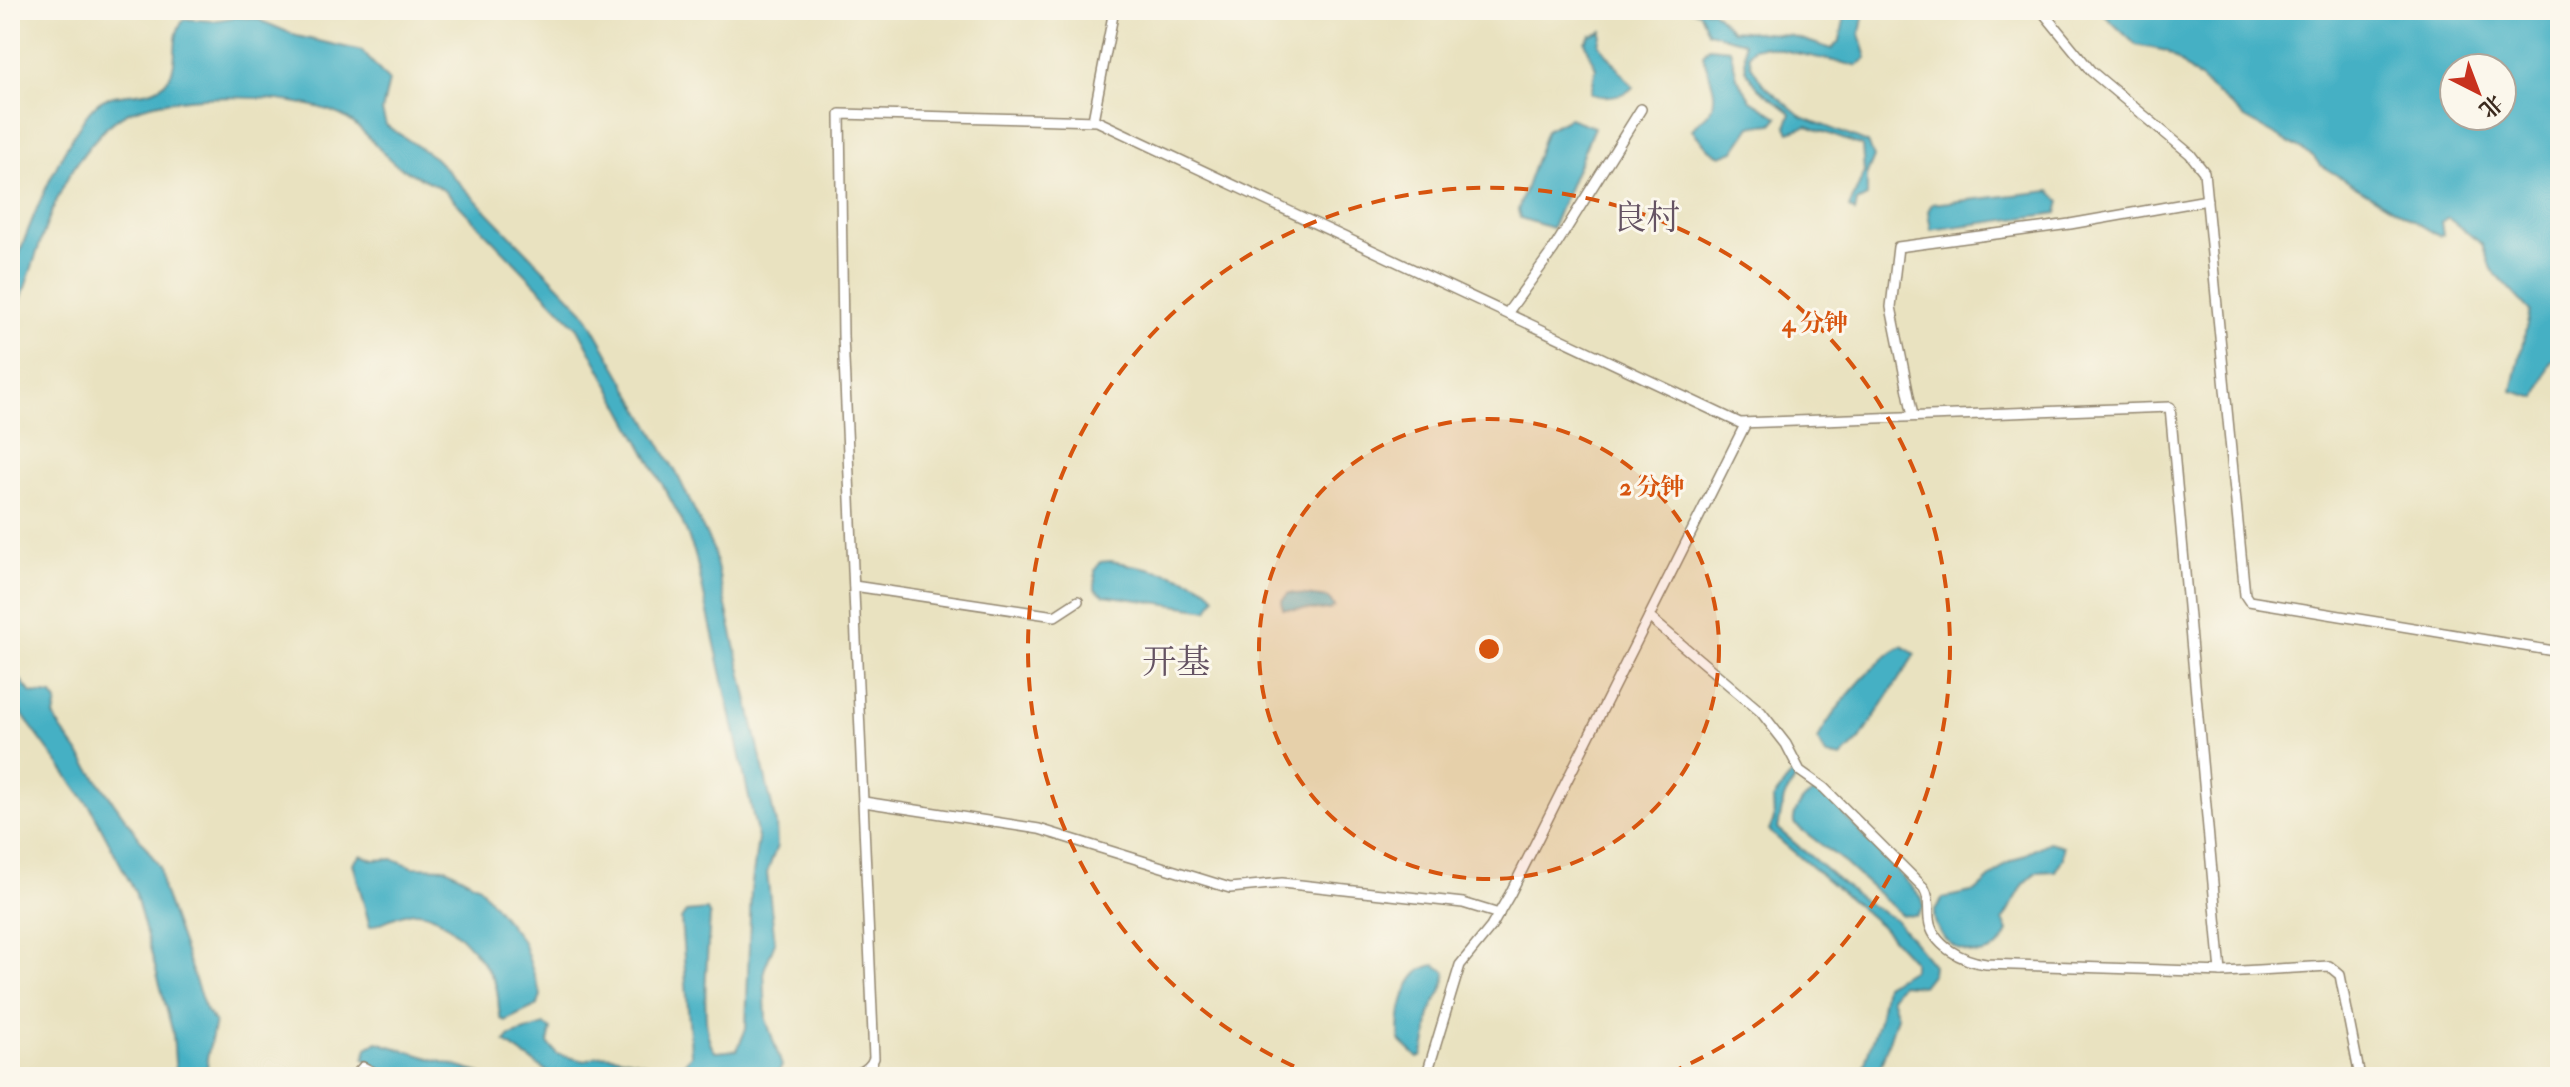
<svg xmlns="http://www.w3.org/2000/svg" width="2570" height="1087" viewBox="0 0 2570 1087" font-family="'IM FELL Double Pica','Noto Serif SC',serif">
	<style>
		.water { fill: #45b0c4; stroke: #406d71; stroke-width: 2; fill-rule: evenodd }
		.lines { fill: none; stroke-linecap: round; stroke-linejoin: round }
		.street-casing { stroke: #92866f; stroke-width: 12 }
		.street { stroke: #fff; stroke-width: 9 }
		.ring { fill: none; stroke: #d7540e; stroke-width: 4; stroke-dasharray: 14 10 }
		.labels { text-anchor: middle; stroke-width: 6; stroke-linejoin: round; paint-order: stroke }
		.quarter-label { font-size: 34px; fill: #655363; stroke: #fbf7ec }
		.centre { fill: #d7540e; stroke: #fbf7ec; stroke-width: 4 }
		.ring-label { font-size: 24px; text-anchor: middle; font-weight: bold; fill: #d7540e; stroke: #fbf7ec; stroke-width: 6; stroke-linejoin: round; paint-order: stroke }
	</style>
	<rect width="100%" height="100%" fill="#fbf7ec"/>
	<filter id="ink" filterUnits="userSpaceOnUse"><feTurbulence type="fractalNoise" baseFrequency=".0125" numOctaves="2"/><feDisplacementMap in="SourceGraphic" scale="16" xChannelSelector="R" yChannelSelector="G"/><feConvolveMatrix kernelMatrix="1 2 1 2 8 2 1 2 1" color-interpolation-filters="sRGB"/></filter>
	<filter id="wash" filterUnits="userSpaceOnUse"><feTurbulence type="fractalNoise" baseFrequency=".006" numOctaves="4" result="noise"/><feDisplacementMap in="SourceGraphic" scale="32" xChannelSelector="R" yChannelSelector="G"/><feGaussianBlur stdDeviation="1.8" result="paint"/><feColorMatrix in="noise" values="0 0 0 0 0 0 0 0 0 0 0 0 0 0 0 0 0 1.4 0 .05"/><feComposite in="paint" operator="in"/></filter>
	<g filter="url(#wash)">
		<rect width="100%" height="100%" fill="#e9e2c0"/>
		<g class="water">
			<path d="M1691,10h21l20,20 57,5 43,14 8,-9 6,-30h18l-4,24 7,24 -10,8 -94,-20 -9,2 -5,6 2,11 12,19 39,33 66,26 6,14 -7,17v23l-10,5 -2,10 -6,-4 15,-35 -2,-27 -55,-20 -18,6 -3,-5 5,-14 -33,-25 -12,-17 -2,-29 -36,-10 -8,-19z"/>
			<path d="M2099,10h461v345l-10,8 -13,35 -25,-7 18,-80 -39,-42 -9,-25 -34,-26 -7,5 2,12 -4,1 -119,-71 -7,-9 -68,-38 -78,-67 -31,-6zM2454,68h48v48h-48z"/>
			<path d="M235,17l22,2 40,17 65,15 27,30 -7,30 4,14 49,33 149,153 93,163 36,75 63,275 1,22 -10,27 8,69 -11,28 2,49 16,47 -4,6 -20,5h-203l-50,-35 5,-6 34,-11 7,4 -3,14 9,11 28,7c29,-18 67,15 99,3l7,-9 -1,-19 -9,-117 5,-7 21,-2 3,6c-1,25 -13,121 6,136l21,-2 9,-21 5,-139 7,-52 -63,-284 -14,-35 -103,-191 -131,-135c-16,-14 -37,-17 -53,-30 -18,-15 -32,-38 -54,-48 -47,-22 -163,-24 -211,-3 -17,8 -30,22 -41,36 -42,51 -52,120 -78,179 0,-12 -1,-25 0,-37 4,-37 59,-164 88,-187 19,-15 52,-3 68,-22 16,-17 2,-46 19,-62l28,2z"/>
			<path d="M1602,31l-3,13 34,43c-7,9 -32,12 -42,6l5,-25 -11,-26 5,-7z"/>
			<path d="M1709,47l21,2 7,28 14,23 27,17 -6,7 -21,2 -17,25 -13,5 -11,-6 -18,-20c5,-9 12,-11 17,-18 13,-17 -2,-39 -6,-57z"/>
			<path d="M1569,118l25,9 -42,101 -32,-10 -2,-8 28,-80z"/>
			<path d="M2050,191l10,10 -3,12 -126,17 -3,-19 4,-7z"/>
			<path d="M1111,561c24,5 93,15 104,36l-7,13 -104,-15 -9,-6v-19l5,-8z"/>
			<path d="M1289,593l40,5 5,8 -4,4 -47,-1 -1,-9z"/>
			<path d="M1902,646l13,8 -55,85 -19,19 -15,-3 -8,-14c7,-23 61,-86 84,-95z"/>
			<path d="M10,667l21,26 21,2 5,7 -3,14 3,7 103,144 3,23 43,121 9,11 -8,36 1,19h-32l-3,-44 -38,-141 -44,-84 -81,-110z"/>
			<path d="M1792,774l5,2 -13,22 -6,31 84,71 34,20 37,45 -1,8 -10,13 -21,-2 -10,13 6,19 -20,61h-17l19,-57 6,-35 28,-16v-8l-33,-36 -111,-94 5,-12 -1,-20z"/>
			<path d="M1821,791l101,107 2,8 -8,10 -14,-1 -63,-57 -45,-34c-2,-14 13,-32 27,-33z"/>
			<path d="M2049,842l14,4v12l-8,13 -18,1 -13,12 -21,36 5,11c-14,43 -75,18 -74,-19l9,-14 33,-7 30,-27z"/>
			<path d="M361,855l12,5 21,-1 19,8 33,1 33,18 44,56 18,53 -3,10 -33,16 -4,-2c-4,-11 -1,-24 -6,-36 -10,-24 -52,-72 -79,-71 -14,0 -33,11 -46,15l-17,-64z"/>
			<path d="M1435,965l10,6c3,19 -14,30 -16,48 -1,13 -2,23 -7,37l-4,2 -18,-17c-3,-26 5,-73 35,-76z"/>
			<path d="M377,1042l102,31 5,4h-91l-29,-18 3,-11z"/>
		</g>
	</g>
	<g filter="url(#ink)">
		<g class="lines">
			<defs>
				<g id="street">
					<path d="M2041,10l50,61 99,83 14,18 41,423 4,6 311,51"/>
					<path d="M1093,120l21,-110"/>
					<path d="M1508,312l45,-62 88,-141"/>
					<path d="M1913,416l-22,-109 7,-60 172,-23 137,-24"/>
					<path d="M854,586l201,30 23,-15"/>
					<path d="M1649,617l112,95 25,32 14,27 24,17 100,100c6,11 4,19 5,31 3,27 34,42 57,45l238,8 105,-6 11,9 20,102"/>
					<path d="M864,802l175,27 191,59 52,-5 181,20 36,11"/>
					<path d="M354,1077l9,-10 20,10"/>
					<path d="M821,1077c19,-2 46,2 53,-19l-31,-722 -3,-222 257,7 643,302 430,-16 51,565"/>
					<path d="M1426,1077l34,-112 31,-38 19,-33 236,-471"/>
				</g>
			</defs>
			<use href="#street" class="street-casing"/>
			<use href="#street" class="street"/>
		</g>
	</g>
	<circle cx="1489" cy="649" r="230" fill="#d7540e" fill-opacity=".12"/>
	<g class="ring">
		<circle cx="1489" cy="649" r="230"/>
		<path d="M1316 1076A461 461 0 1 1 1662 1076"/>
	</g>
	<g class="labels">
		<g class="quarter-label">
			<text x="1646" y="229">良村</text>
			<text x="1176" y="673">开基</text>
		</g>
	</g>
	<circle cx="1489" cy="649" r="12" class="centre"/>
	<g class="ring-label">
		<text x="1815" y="331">4 分钟</text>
		<text x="1652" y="495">2 分钟</text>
	</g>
	<rect width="2570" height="1087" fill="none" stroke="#fbf7ec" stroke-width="40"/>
	<g transform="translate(2478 92) rotate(138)"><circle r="38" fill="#fbf7ec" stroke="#aea59a" stroke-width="2"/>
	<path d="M0-6L14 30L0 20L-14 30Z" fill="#c8321e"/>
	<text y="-12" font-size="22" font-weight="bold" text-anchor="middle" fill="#3b2a1e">北</text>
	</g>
</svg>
